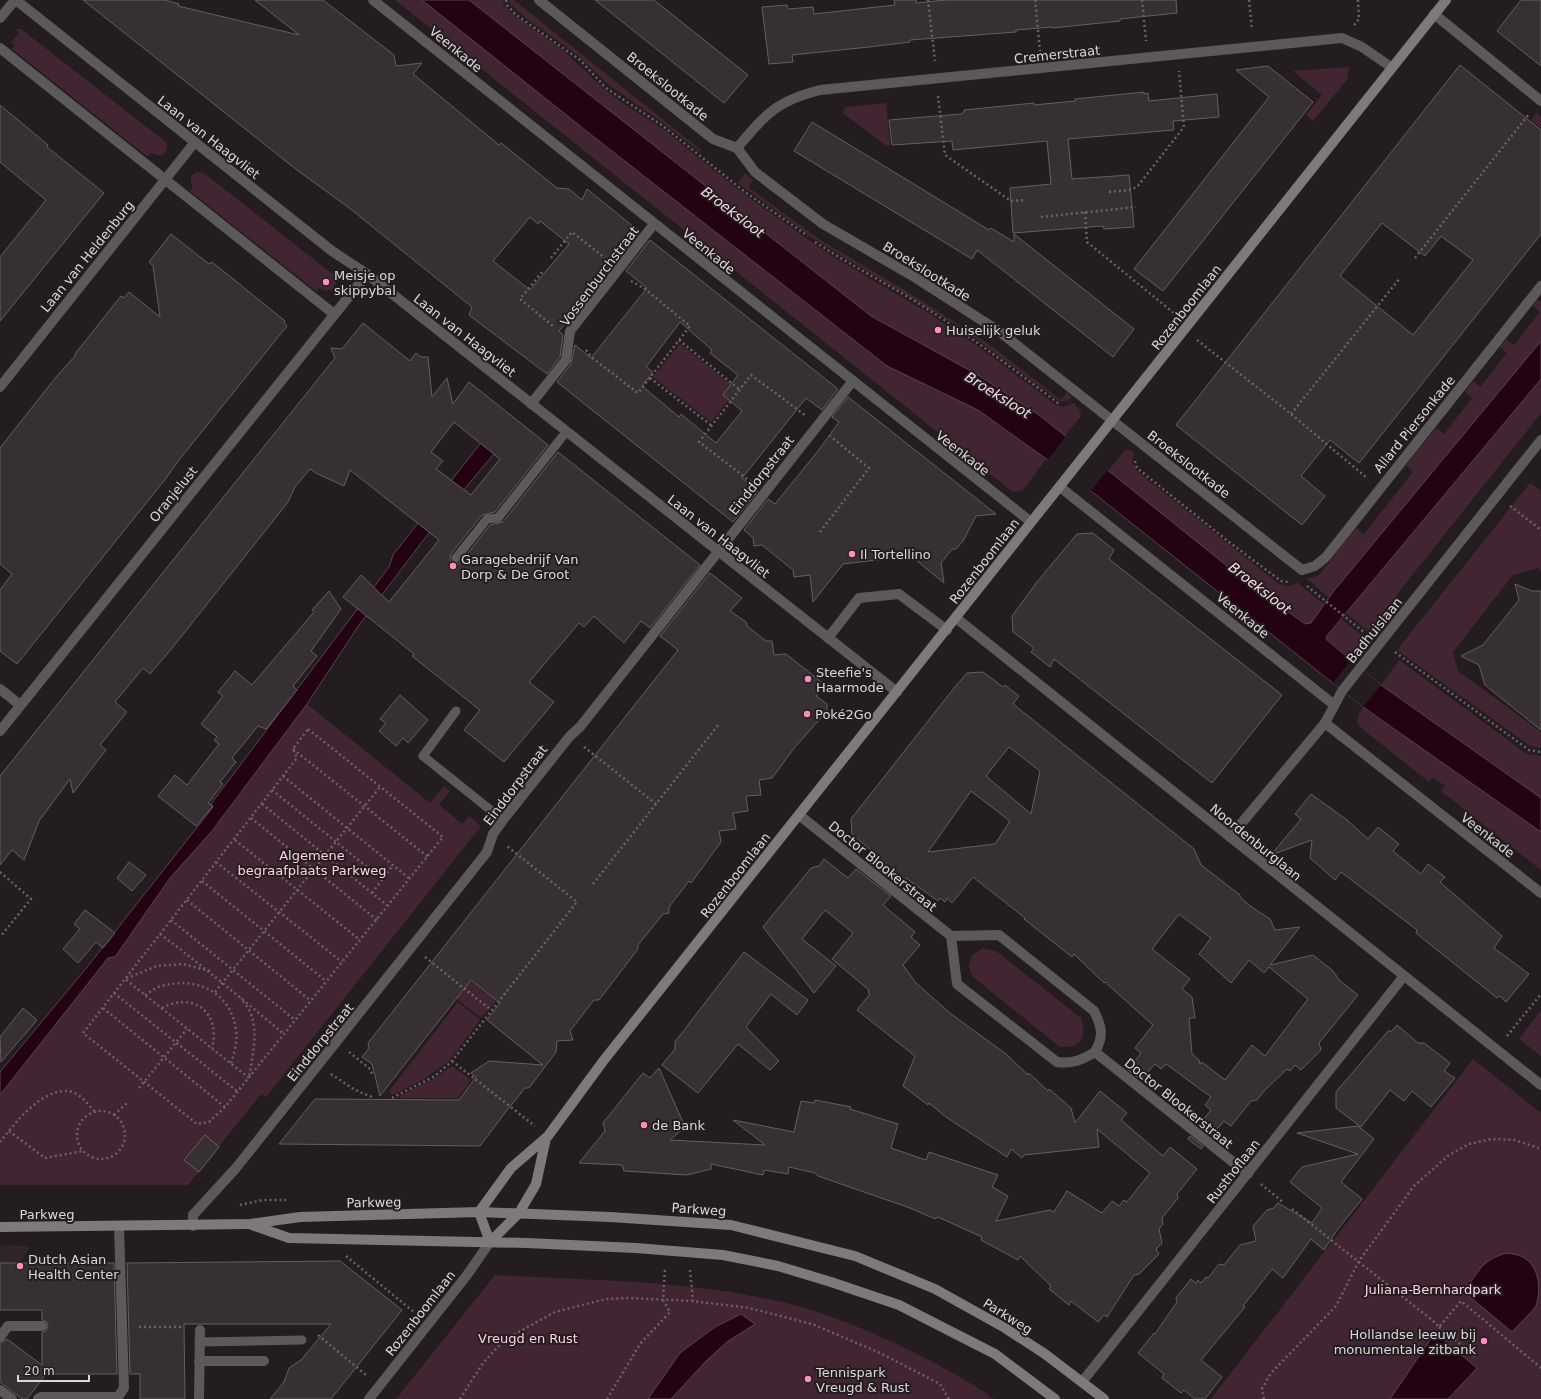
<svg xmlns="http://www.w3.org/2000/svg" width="1541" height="1399" viewBox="0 0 1541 1399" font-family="'DejaVu Sans',sans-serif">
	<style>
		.built { fill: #30252a }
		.green { fill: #422532 }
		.water { fill: #230214; stroke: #5a424f }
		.pier { fill: #231d20 }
		.building { fill: #373033; stroke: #655e61; fill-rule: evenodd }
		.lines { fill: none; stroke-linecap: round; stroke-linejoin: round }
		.path { stroke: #686366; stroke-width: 2.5; stroke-dasharray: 2 3; stroke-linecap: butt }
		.lane { stroke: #5c595a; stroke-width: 9 }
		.street { stroke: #5c595a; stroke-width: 10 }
		.secondary { stroke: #7f797b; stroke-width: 10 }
		.poi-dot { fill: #fc8fc2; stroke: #231d20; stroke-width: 1.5 }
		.labels { text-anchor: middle; stroke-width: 4; stroke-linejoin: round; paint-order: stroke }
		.street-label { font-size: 13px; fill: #dcd8da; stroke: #231d20 }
		.poi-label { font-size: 13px; fill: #dcd8da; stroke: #231d20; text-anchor: start }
		.park-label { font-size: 13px; fill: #fdd0e3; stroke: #231d20 }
		.water-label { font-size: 14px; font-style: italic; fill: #f9dbe7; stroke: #231d20 }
	</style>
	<rect width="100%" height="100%" fill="#231d20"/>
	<path class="built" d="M0,1245l30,1 -30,53z"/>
	<g class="green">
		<path d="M395,0h27l172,137 293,229 91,44 69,48 -25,33 -9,1z"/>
		<path d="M469,0h34l1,6 9,8 50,36 41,39 20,15 39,25 76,61 88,63 103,61 49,33 77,58 7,2 11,-4 7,9 -1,5 -15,19 -26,-21 -61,-40 -107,-59z"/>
		<path d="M509,0h5l187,150 -1,2 -44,-34 -46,-32 -34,-32 -49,-35 -17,-15z"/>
		<path d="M15,29h6l146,114c1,7 -1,9 -6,13l-10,-3 -3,4 -136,-108 3,-4 -4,-3 8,-9z"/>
		<path d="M1349,67l-2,13 -34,41 -7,-6 16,-20 -29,-24z"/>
		<path d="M886,103l4,42 -3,1 -44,-33 2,-6z"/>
		<path d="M1536,113l5,4v11l-10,-8z"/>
		<path d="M197,172l7,1 131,103 1,7 -4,6 -7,2 -6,-3 -3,3 -126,-100 3,-4 -2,-4v-7z"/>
		<path d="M745,173l8,7 -5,7 71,52 92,55 50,32 33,22 67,52 6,-8 5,5 -6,4h-7l-98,-73 -144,-87 -79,-58z"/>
		<path d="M1537,299l4,3v39l-212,257 -23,-20 9,-1 5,-3 36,-46 8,6 49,-62 -7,-7 30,-37 8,6 28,-36 -7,-6 8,-11 7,6 27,-34 -7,-6 6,-8 8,6 26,-33 -7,-6z"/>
		<path d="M680,344l57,45 -26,33 -58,-45z"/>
		<path d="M1541,379v34l-173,218 -22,-18z"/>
		<path d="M1125,450h5l4,3 -2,9 6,10 141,112 11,2 7,-4 27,23 -13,18 -6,1 -73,-54 -110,-87 -13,-13z"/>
		<path d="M1530,483l11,8v80l-3,-3 -25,7 -60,77 5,19 83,61v16l-11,-2 -133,-96z"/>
		<path d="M1341,619l27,21 -17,20 -24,-20 -1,-3z"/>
		<path d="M1399,660l128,94 14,2v42l-160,-113z"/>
		<path d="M307,704l123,99 14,-17 6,5 -11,14 23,19 7,-8 12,10 -215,271 -5,-3 -73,91h-188v-99z"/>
		<path d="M1363,707l178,125v38l-100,-79 4,-5 -12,-9 -4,5 -69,-55c-6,-7 -1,-13 3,-20z"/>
		<path d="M983,948l13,3 85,67c6,19 1,30 -21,29l-87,-70 -4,-10 3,-12z"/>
		<path d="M438,955l58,46 -15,17 -57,-45z"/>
		<path d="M458,1002l22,18 -31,41 -28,20 -29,14 -3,-4z"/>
		<path d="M1541,1010v46l-22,-17z"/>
		<path d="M1473,1059l68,54v286h-330z"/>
		<path d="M452,1066l19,14 -13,18h-58l1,-3 36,-18z"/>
		<path d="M495,1275c89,5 180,5 268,23 54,10 106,32 156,57 25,13 52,27 75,44h-598z"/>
	</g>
	<g class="water">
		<path d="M422,0h47l402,316 107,59 61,40 193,155 73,54 6,-1 22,-31 208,-251v38l-215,258 1,3 54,45 160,113v34l-178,-125 -272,-216 -113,-81 -91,-44 -293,-229z"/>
		<path d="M494,426l14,11 -67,80 -82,108 -52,79 -95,127 -42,47 -55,79 -7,1 -108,137v-23l88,-106 125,-159 -2,-3 178,-237 4,-12z"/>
		<path d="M1508,1253c5,1 11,2 15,4 17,10 18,33 13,49 -7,9 -16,17 -24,26l-48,-40c14,-20 19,-34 44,-39z"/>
		<path d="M741,1314l14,10 -28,18 -21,19 -35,38h-23l32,-46 35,-26z"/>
		<path d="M1435,1333l42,35 -29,31h-58z"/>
	</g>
	<g class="pier">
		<path d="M1067,435l42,33 -19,24 -43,-31z"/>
		<path d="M1351,660l30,25 -18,22 -30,-24z"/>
	</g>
	<g class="building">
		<path d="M83,0h82l14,4 -1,2 121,29 -44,-35h68l71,55 2,11 26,-3 -9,11 86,71 2,-2 56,45 12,1 13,11 5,-11 53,43 -81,99 4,4 -3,22 -13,17 -78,-59 3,-8 -124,-100 -51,-37zM530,217l8,7 2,-3 29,23 -39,46 -37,-29z"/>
		<path d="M595,0h59l94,75 -24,28z"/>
		<path d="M894,0h22v3l30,-3h230l1,13 -57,6v2l-68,7v-1l-36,3v2l-106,8v2l-41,5 -77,8 1,7 -24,2 -7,-57 25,-2 1,4 25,-2 1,7 81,-9z"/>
		<path d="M1521,0h20v66l-44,-35z"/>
		<path d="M1460,65l81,65v104l-182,229 -29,-23 -29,36 24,20 -23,29 -126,-100zM1382,223l43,33 16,-20 32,24 -60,75 -73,-59z"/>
		<path d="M1268,66l45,36 -150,189 -29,-22 135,-172 -33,-27z"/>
		<path d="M1144,92v2l4,-1 1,8 68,-7 2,23 -46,4 1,9 -106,9 4,40 57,-4 5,52 -30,2 -1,-3 -90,7 -3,-45 41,-4 -4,-43 -94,9 -1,-9 -60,4 -3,-25 72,-6 3,-2v-2l70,-7v2l41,-4v-2z"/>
		<path d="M0,105l48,40 -1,2 57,46 -104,128v-64l46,-57 -46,-38z"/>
		<path d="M812,122l177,108 2,-2 23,14v-8l120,95 -21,28 -136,-107 -5,9 -178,-108z"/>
		<path d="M171,234l38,30 3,-2 73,59 -1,2 3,3 -108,134 -12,17 -150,187 -17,-13v-61l12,-16 -12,-10v-116l56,-71 19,-21v-2l46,-58 3,2 5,-6 31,25 -7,-51 -4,-4z"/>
		<path d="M650,240l188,149 -16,21 -16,-12 -51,64 -13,16 16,13 -25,31 -176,-140 14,-18 4,-19 16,13 56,-70 -21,-17zM680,322l32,28 -2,3 28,22 -15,20 19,16 -26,32 -35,-29 -2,3 -37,-31 11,-14 -7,-5z"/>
		<path d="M363,323l47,38 6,-8 5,4h7l4,40 15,-19 6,26 16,-22 79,63 -53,67 -13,3 -31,39 -1,6 3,3 5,1 3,-2 29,-37 13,-3 55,-70 142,113 -50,63 -9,-7 -17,22 -30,-27 -10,11 -5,-4 -50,59 25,20 -50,60 -40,-32 16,-20 -68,-54 2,-2 -71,-57 18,-22 28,27 50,-62 -89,-70 -6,16 -28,-13 -6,-4 -15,18 -7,15 -115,145 -23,27 -7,-6 -28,34 12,10 -27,33 6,5 -33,43 -3,-14 -31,42 -15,39 -12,-10 -12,15v-89l335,-418 -4,-10 11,1zM454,422l46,37 -29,36 -35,-26 7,-8 -12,-9z"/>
		<path d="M848,397l148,117 -20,2 -13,25 -7,8h-4l-11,14 3,20 -33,-27 -68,8 -30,38 -3,-27 -16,2 -1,-7 -31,-25 -8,1 -1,-8 -9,-8 24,-31 7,5 43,-53 21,-29 -7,-5z"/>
		<path d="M1093,533l21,17 -5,9 173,136 -70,88 -158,-124 -4,8 -19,-15 3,-4 -21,-16 -1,-16 25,-34 40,-48z"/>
		<path d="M710,573l32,25 -12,13 16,11 1,4 19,15h6l2,14 12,-1 38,30 -8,12 11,8v7l-32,36 -23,31 -13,2 2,15 -15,1 2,15 -15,2 3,16 -17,2 2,11 -30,41 -2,-2 -20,26v6l-6,1 -25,31v4l-39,51h-5l-24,31 3,9 -16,1 -1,11 -27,36h-4l-21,26 -24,32 -201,-2 36,-45 144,1 17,-23 -5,-4 18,-12 54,4 -56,-45 13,-17 -29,-23 -91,116 -8,-32 -10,-7 7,-9 -1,-5 310,-393 -18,-14z"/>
		<path d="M1515,584l17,7h9v139l-56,-45 -6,-20 -18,-9 22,-11 36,-45z"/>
		<path d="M329,591l12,18 -30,42 6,5 -24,30 4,4 -31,39 -8,-3 -26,32 4,4 -16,20 3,2 -15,19 5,3 -17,20 -38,-30 17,-21 12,10 32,-41 -5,-4 3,-3 -16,-13 22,-28 -5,-4 17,-21 17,14 62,-73 -2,-2z"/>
		<path d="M983,672l20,15 2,-2 14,11 -6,8 181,145 7,16 39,30v2l10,9 20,13 5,11 25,-3 -30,38 43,-10 20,16 7,10 18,14 -39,48 2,7 -20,20 -6,-5 -5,6 -3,-2 -23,22 -7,9 -6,1 -20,25 -7,-5 -13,15 -13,-10 13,-16 -6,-5 6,-8 -45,-33 -5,5 -6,-5 -14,16 -13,-10 13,-17 -6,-5 18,-23 -48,-43 -1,1 -30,-29 -2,3 -48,-38 1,-1 -52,-41 -21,26 -5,-5 -2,4 -5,-4 -2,3 -32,-23 -7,8 -34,-27 7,-8 -20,-17 -1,-15 103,-131 13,-15zM1009,747l31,24 -9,43 -45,-38zM971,791l39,30 -15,23 -67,8zM1179,914l32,24 -12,16 32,29 18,-23 15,13 5,-6 39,32 -43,57 -13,-11 -27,35 -23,-18 -2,2 -1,-4 -7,-6 -3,-36h6l-3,-21 -10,-8 8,-10 -38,-30z"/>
		<path d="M400,695l28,25 -20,23 -5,-5 -7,8 -17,-15 7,-8 -6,-4z"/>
		<path d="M1311,794l36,26 21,19 10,-12 21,17 -6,7 28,23 7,-10 17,13 -5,5 62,54 -8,12 35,26 -23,28 -6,-6 -3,2 -81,-65 1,-3 -76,-58 -6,8 -25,-22 2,-18 -41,15 30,-36 -6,-5z"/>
		<path d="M824,859l24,19 8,-9 35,27 -8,9 32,27 -4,5 9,8 -17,20 13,18 35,31 55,40 22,21 1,-2 19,18 1,-2 13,11 9,8 4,15 25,-32 27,22 -6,7 42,36 7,-9 27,22 -20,25 1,4 -16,20 1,6 -4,5 3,14 -6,6 3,5 -20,20 -5,1 -27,42 -3,-2 -6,7 -27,-21 -2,4 -20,-16 2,-3 -31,-30 -2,4 -37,-20 1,-3 -44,-20 -3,2 -25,-11 -92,-32 -3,-3 -26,-6 -1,7 -24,-4 -1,5 -52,-11v5l-24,6 -63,-4 -2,-6 -43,-2 26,-32 -2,-8 40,-50 7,5 9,-10 26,59 -15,13 95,5 -32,-25 61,12 7,-31 13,2 1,-3 36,7 -1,2 48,15 -7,24 35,12 3,-8 69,23 -6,12 16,9 -12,25 54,-11 4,2 13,-21 35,22 10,-12 7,5 5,-6 3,2 23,-29 -53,-44 2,18 -75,8 -2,3 -11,-9 -4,8 -61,-40 -17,-14 -1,2 -25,-19 12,-30 -58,-46 13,-16 -2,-2 1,-2 -37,-31 21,-26 -28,-23 -23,29 34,27 -22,27 -51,-66 48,-59 8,-2z"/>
		<path d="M129,862l17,13 -14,16 -15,-13z"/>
		<path d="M85,910l30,23 -12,15 -7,-6 -18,21 -15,-14 17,-20 -6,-5z"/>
		<path d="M744,952l64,48 -11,15 -26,-21 -25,33 33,34 -9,9 -32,-26 -40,49 -36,-28 13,-16v-7z"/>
		<path d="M23,1008l14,12 -36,42 -1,-25z"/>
		<path d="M1397,1025l21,18h6l26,20 -6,8 11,7 -24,29 -19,-16 -8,10 -14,-11 -29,37 -25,-19v-16l53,-62 2,2z"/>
		<path d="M1358,1126l16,13 -33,43 21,17 -25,31 -13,20 -13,-11 -28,39 -11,-9 -29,37 2,1 -44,53 21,17 -17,22h-10l-11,-9 -3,3 -19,-15 2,-4 -26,-21 16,-20 1,1 22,-32 -1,-4 15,-19 5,4 2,-3 3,3 5,-6 2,1 11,-14 5,1 16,-20 16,-4 -3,-15 14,-16 7,-2 4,-5 34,20 10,-15 -32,-26 12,-15 56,-13 -61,-21z"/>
		<path d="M205,1135l14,12 -20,25 -15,-12z"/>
		<path d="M1190,1136l13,10 -2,3 -13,-10z"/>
		<path d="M340,1261l62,49 -71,89h-61l14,-17 5,-14 12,-8 30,-36h-147l1,75h-45v-25h-10l-3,-111z"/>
		<path d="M0,1263h114l3,111h-71l-19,25h-5l-22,-17v-39l7,-4 35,26v-33l4,-1 2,-5 -1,-4 -5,-2v-10h-42z"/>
	</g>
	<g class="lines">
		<g class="path">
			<path d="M506,0l1,5 8,9 65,46 26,28 57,38 82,66 63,44"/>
			<path d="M928,0l7,61"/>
			<path d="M1035,0l5,51"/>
			<path d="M1142,0l4,41"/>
			<path d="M1249,0l3,30"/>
			<path d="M1354,25l5,-6 -1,-19"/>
			<path d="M938,96l7,59 66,46 15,-1"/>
			<path d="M1109,192l20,-2 8,-3 47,-60 -5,-56"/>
			<path d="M1085,212l2,30 88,72"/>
			<path d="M1041,217l95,-10"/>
			<path d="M815,242c38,25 79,45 117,70 44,28 85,60 126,91h3"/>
			<path d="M551,258l21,-26 33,26"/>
			<path d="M1415,258l114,-144"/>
			<path d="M542,272l-22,27 33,27"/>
			<path d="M679,340l61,50"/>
			<path d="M1197,340l94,74 76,64"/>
			<path d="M586,350l5,7 47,36 52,-67 -45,-37 -14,-8"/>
			<path d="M650,378l62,48"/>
			<path d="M1291,414l109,-136"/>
			<path d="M1135,461l2,7 92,74 52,39 7,1"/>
			<path d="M751,482l-52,-40 52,-67 54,40"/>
			<path d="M1510,506l31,24"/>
			<path d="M820,532l49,-64 -39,-32"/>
			<path d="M1307,586l58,47"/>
			<path d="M1395,652l134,98 12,2"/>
			<path d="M308,729l135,108 -218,270 -16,15 -12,2 -114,-91 214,-275 -4,-9z"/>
			<path d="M584,747l72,57"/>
			<path d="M293,749l135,108"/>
			<path d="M283,776l127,103"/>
			<path d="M272,790l110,89"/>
			<path d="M262,804l126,102"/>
			<path d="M251,818l126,102"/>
			<path d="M235,840l125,100"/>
			<path d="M216,862l126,100"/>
			<path d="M0,872l31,27 -31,38"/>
			<path d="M202,881l124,100"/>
			<path d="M593,884l126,-160"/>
			<path d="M372,893l21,-28"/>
			<path d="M187,900l124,101"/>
			<path d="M171,920l124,100"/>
			<path d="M160,934c43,32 83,66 124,100"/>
			<path d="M425,957l66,53"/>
			<path d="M210,971l-27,-7 -26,2 -32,13 124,99c3,-20 10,-47 1,-66 -2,-5 -6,-9 -9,-14"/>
			<path d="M215,992l165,-205"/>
			<path d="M114,993l124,99"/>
			<path d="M145,995c5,-3 11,-8 17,-9 34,-10 69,6 74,44 2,11 -2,23 -5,34"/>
			<path d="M103,1008l122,99"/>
			<path d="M162,1008c32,-17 59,5 50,40"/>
			<path d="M1507,1036l34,-42"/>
			<path d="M349,1052l21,17 2,5"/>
			<path d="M452,1061l83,65"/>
			<path d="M331,1074l24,16 17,7"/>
			<path d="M139,1088l48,-59"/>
			<path d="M392,1098l43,-22 17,-15 125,-159 -70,-56"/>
			<circle cx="101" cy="1135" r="24"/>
			<path d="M114,1115l13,-12"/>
			<path d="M9,1131l36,27 38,-7"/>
			<path d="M0,1142c15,-19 41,-53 68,-51 11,1 20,13 27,21"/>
			<path d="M1261,1184l23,19"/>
			<path d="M240,1205l23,-5h23"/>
			<path d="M1292,1209l140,111 7,7 22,-26 80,67"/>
			<path d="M346,1256l69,57"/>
			<path d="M690,1270l3,31"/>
			<path d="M139,1327h45"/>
			<path d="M1439,1327l36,29"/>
			<path d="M318,1335l48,40"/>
			<path d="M460,1399l23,-36 21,-23 51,-28 51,-13 23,-1 64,3 56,7 63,16 66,28 62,32 9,15"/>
			<path d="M607,1399l33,-55 30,-32 -7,-12 2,-32"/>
			<path d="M1264,1399l-2,-10 9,-16 65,-67 23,-45 55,-75 35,-31 20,-11 23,-5 23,1 26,9"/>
		</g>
		<g class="lane">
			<path d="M456,558l31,-39 11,-1 68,-86"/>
			<path d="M456,711l-33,45 80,64"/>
			<path d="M199,1342l103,-2"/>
		</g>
		<g class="street">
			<path d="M16,0l316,251 35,23 530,418"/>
			<path d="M373,0l658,522"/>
			<path d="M539,0l174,139 24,9 18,24 68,52 93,54 84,54 302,238 13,-4 11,-9 215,-271"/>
			<path d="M1434,14l107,87"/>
			<path d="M0,18l15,-18"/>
			<path d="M0,48l334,266"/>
			<path d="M737,148c29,-34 39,-47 83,-58l522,-52 20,9 29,20"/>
			<path d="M0,387l195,-245"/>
			<path d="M531,404l35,-44 4,-29 84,-107"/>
			<path d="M1060,487l273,217"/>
			<path d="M956,618l585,467"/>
			<path d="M828,638l31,-40 40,-4 48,36"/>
			<path d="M0,689l20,16"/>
			<path d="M1325,723l216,170"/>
			<path d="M0,731l367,-457"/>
			<path d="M799,815l152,121 6,48 100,78c15,2 25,-2 38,-10l153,122"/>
			<path d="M1230,837l95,-114 17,-32 199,-251"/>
			<path d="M951,936l48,-1 95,76c8,16 10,25 1,41"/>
			<path d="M193,1226v-11l43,-47 251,-316 6,-18 10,-14 67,-84 10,-9 272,-345"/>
			<path d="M0,1337l8,-11h34"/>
			<path d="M199,1361h65"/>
			<path d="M1082,1382l322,-406"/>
			<path d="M0,1390l12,9"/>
			<path d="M38,1399l3,-2h77l6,-9 -5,-162"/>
			<path d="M199,1399l1,-69"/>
			<path d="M369,1399l98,-124 23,-33"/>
		</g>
		<g class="secondary">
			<path d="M479,1212l32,-44 37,-32 56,-76 842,-1060"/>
			<path d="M479,1212l11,30"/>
			<path d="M252,1225l37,13 238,5 109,5 87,7 55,11 53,16 68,23 96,49 60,45"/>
			<path d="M0,1227l250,-3 50,-7 179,-5 131,5 121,8 124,31 80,33 70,39 40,26 59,45"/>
			<path d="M490,1242l29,-29 17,-29 10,-46"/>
		</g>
	</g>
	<g class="poi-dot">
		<circle cx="326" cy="282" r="4"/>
		<circle cx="938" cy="330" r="4"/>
		<circle cx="852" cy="554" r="4"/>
		<circle cx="453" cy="566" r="4"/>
		<circle cx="808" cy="679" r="4"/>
		<circle cx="807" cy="714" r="4"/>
		<circle cx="644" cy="1125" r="4"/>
		<circle cx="20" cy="1266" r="4"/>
		<circle cx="1484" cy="1341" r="4"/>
		<circle cx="808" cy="1379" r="4"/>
	</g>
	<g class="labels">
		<g class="street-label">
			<text transform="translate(456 49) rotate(39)" y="5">Veenkade</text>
			<text transform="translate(1057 54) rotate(-6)" y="5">Cremerstraat</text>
			<text transform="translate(668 86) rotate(39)" y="5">Broekslootkade</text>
			<text transform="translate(209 137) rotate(38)" y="5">Laan van Haagvliet</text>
			<text transform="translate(709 251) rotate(39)" y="5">Veenkade</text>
			<text transform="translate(87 256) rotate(-51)" y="5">Laan van Heldenburg</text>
			<text transform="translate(927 271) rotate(32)" y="5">Broekslootkade</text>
			<text transform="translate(599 276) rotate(-53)" y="5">Vossenburchstraat</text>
			<text transform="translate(1186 307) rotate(-52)" y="5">Rozenboomlaan</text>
			<text transform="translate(465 335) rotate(38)" y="5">Laan van Haagvliet</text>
			<text transform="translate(1414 424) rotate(-51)" y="5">Allard Piersonkade</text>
			<text transform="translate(963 453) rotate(38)" y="5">Veenkade</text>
			<text transform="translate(1189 464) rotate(38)" y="5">Broekslootkade</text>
			<text transform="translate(761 475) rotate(-52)" y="5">Einddorpstraat</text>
			<text transform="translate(173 494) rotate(-51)" y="5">Oranjelust</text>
			<text transform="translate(719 536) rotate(38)" y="5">Laan van Haagvliet</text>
			<text transform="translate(984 561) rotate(-52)" y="5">Rozenboomlaan</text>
			<text transform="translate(1243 615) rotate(39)" y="5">Veenkade</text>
			<text transform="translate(1374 630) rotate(-51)" y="5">Badhuislaan</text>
			<text transform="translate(515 785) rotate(-53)" y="5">Einddorpstraat</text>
			<text transform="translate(1488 835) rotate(38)" y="5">Veenkade</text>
			<text transform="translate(1256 842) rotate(39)" y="5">Noordenburglaan</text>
			<text transform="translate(883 866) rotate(39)" y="5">Doctor Blookerstraat</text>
			<text transform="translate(735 875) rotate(-52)" y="5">Rozenboomlaan</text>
			<text transform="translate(320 1042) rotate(-51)" y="5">Einddorpstraat</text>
			<text transform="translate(1179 1103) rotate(39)" y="5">Doctor Blookerstraat</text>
			<text transform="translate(1233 1171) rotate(-52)" y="5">Rusthoflaan</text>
			<text transform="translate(374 1202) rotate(-1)" y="5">Parkweg</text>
			<text transform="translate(699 1209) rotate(4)" y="5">Parkweg</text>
			<text x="47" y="1219">Parkweg</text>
			<text transform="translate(420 1313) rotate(-52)" y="5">Rozenboomlaan</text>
			<text transform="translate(1008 1316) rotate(32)" y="5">Parkweg</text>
		</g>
		<g class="poi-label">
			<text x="334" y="280">Meisje op<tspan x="334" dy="15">skippybal</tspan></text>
			<text x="946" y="335">Huiselijk geluk</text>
			<text x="860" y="559">Il Tortellino</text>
			<text x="461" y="564">Garagebedrijf Van<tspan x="461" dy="15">Dorp &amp; De Groot</tspan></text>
			<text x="816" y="677">Steefie's<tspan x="816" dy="15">Haarmode</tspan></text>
			<text x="815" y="719">Poké2Go</text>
			<text x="652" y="1130">de Bank</text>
			<text x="28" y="1264">Dutch Asian<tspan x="28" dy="15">Health Center</tspan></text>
			<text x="1476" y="1339" text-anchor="end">Hollandse leeuw bij<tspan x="1476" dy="15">monumentale zitbank</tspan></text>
			<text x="816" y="1377">Tennispark<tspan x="816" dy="15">Vreugd &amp; Rust</tspan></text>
		</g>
		<g class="park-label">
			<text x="312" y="860">Algemene<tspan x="312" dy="15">begraafplaats Parkweg</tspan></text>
			<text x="1433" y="1294">Juliana-Bernhardpark</text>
			<text x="528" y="1343">Vreugd en Rust</text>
		</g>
		<g class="water-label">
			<text transform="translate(733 212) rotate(37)" y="5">Broeksloot</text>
			<text transform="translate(998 395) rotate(32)" y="5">Broeksloot</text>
			<text transform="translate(1260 588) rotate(38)" y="5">Broeksloot</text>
		</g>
	</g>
	<path d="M18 1375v6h71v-6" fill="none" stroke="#dcd8da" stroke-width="2"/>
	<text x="24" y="1375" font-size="12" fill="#dcd8da" stroke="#231d20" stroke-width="3" paint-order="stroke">20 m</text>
</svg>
